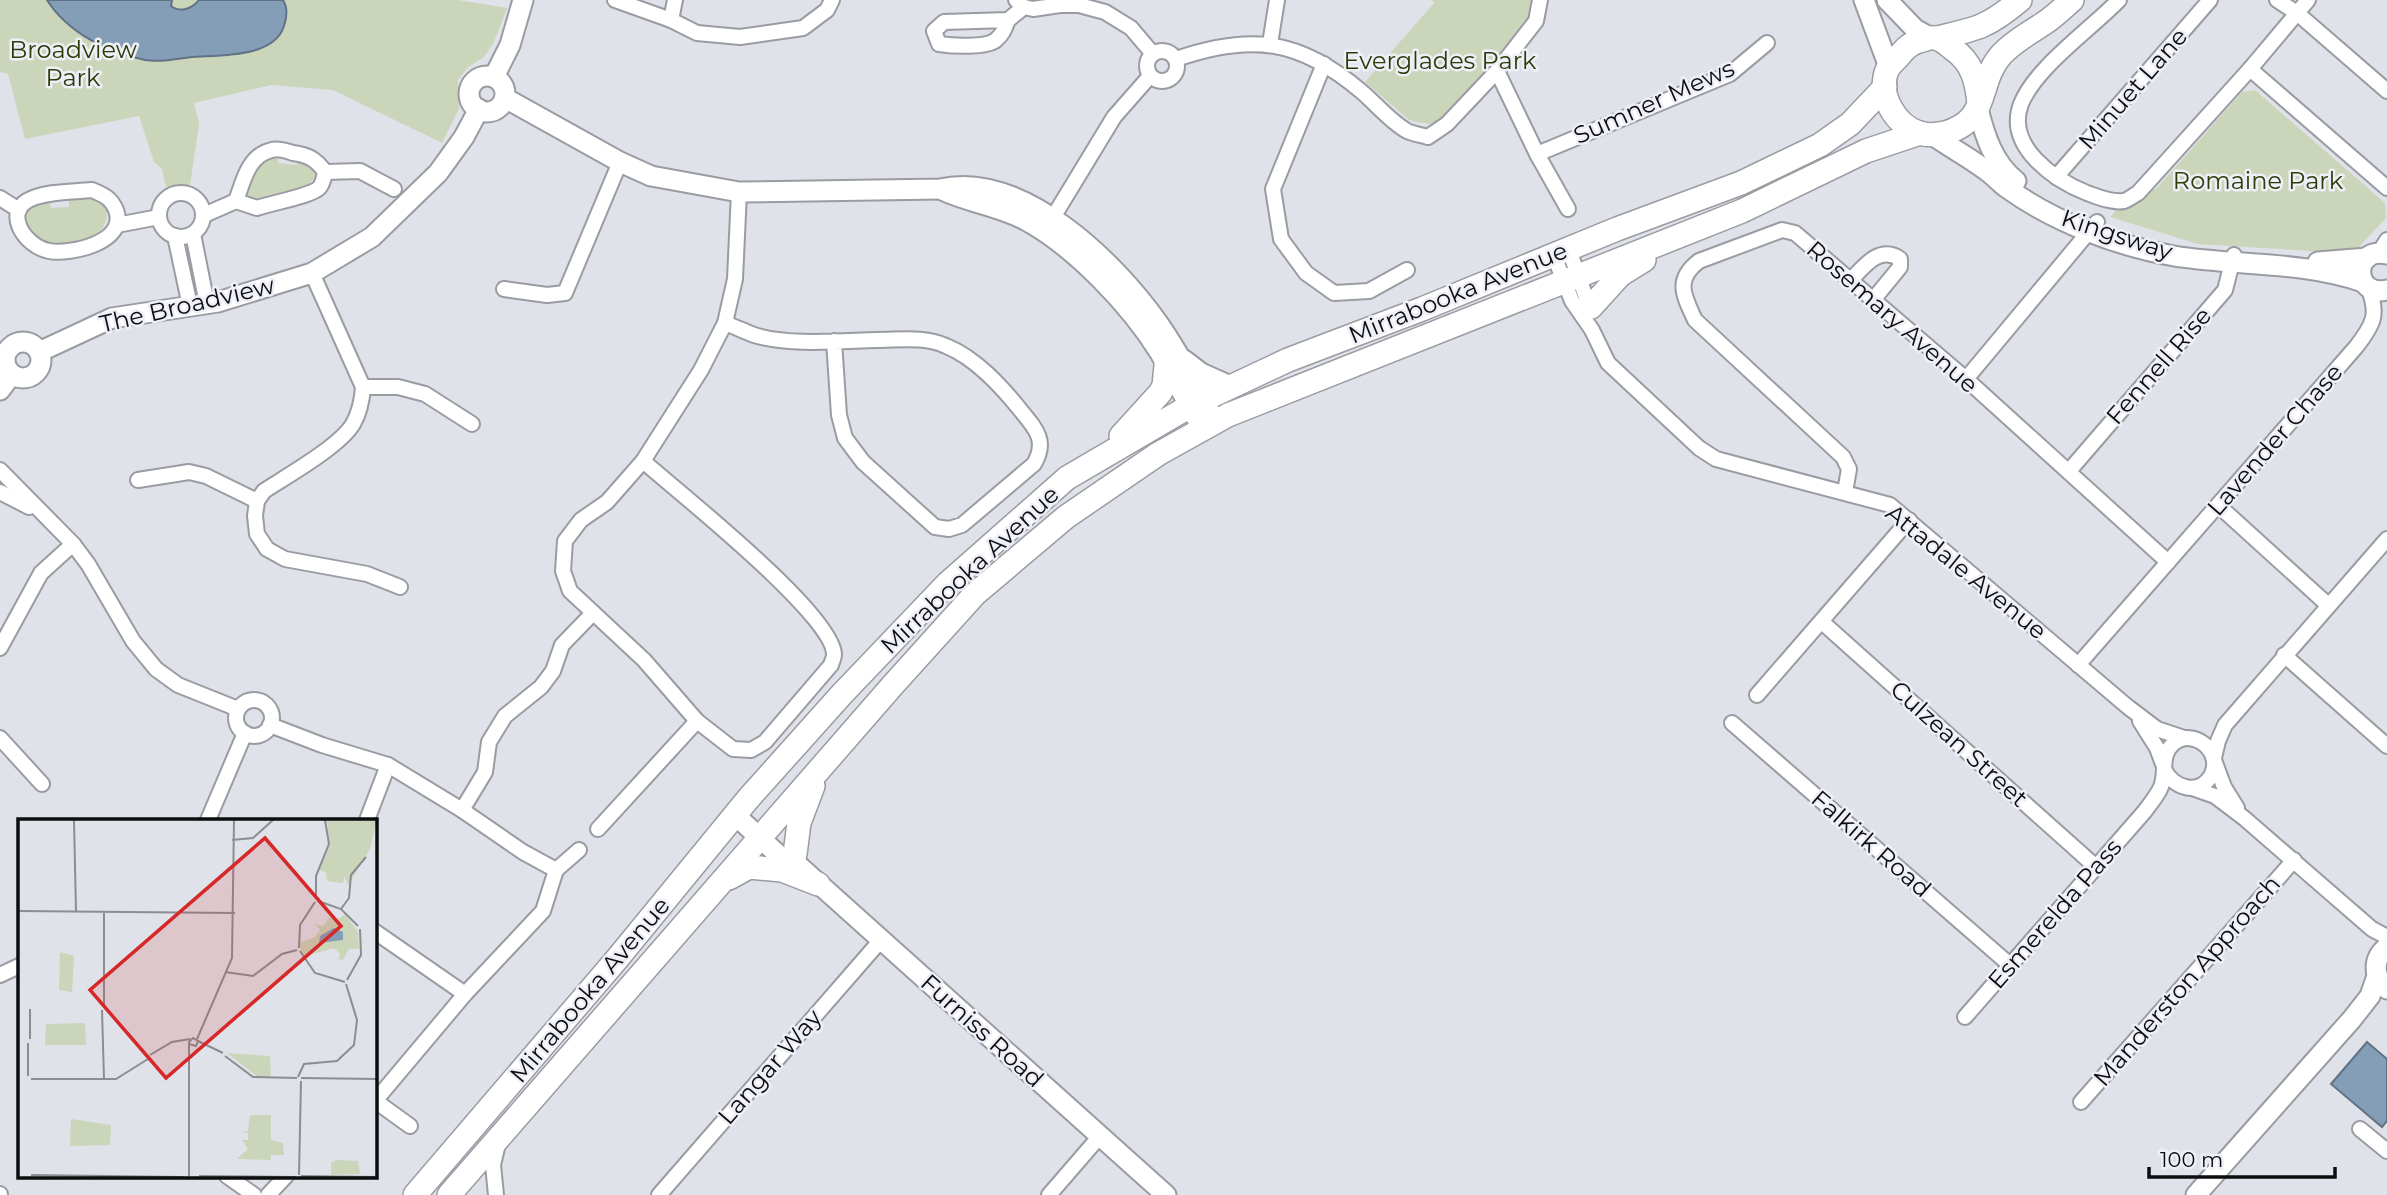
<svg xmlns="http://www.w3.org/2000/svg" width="2387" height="1195" viewBox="0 0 2387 1195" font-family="Montserrat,sans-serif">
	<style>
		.green { fill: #cad5b9 }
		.water { fill: #859eb7; stroke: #617285; stroke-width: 2 }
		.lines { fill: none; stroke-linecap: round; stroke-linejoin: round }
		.street-casing { stroke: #9a9ba3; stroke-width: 18 }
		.secondary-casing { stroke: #9a9ba3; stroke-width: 23 }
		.primary-casing { stroke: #9a9ba3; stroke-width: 26 }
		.street { stroke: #fff; stroke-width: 14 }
		.secondary { stroke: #fff; stroke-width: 19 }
		.primary { stroke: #fff; stroke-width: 23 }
		.labels { text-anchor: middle; stroke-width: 5; stroke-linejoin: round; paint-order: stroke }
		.park-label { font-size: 24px; fill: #2d3c07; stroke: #eeeff7 }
		.street-label { font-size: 24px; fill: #0c0d0f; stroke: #eeeff7 }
		.inset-road { fill: none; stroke: #8b8d92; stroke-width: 2 }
		.view { fill: #d62828; fill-opacity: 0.15; stroke: #d62828; stroke-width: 3.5 }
		.inset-edge { fill: none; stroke: #0c0d0f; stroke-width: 3.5 }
	</style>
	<rect width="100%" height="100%" fill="#e0e2ea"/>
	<g class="green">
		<path d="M0,0h458l49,8 -13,34 -10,15 -17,11 -9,12 1,29 -17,34 -109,-53 -62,-5 -77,18 5,21 -9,61 -24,2 -4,-18 -8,-7 -15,-46 -114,23 -17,-65 -8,-2z"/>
		<path d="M1432,0h102l-3,19 -38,48 -50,53 -12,4 -15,-2 -8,-3 -43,-37 69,-79z"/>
		<path d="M2255,90l130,113 1,15 -29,31 -30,3 -129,-8 -87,-27 8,-12 38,-17 85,-96z"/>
		<path d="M278,154v9l19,2 1,-8 6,1 14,14c-9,22 -46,24 -66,30l-12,-8 11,-28z"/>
		<path d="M89,194l16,10c10,30 -23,41 -47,42 -7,0 -15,-3 -23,-5l-14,-26 1,-5 27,-13 2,11 18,-1v-11z"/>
	</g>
	<g class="water">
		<path d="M47,0h125l-1,6c9,7 21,3 28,-6h84c5,8 4,17 1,26 -10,32 -64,29 -91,31 -16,1 -31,6 -48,3 -38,-8 -77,-27 -98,-60z"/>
		<path d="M2367,1042l20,17v62l-5,6 -51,-43z"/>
	</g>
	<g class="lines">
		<defs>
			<g id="street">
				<path d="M615,0l56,20 26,13 43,4 63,-9 24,-18 5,-10"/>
				<path d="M1016,0l8,7 9,2 27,-4h19l26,7 26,16 22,26"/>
				<path d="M2119,0c-28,29 -84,68 -98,104 -16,42 33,76 66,89 11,4 25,10 37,8 4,-1 10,-6 14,-8l112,-124 58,-69"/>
				<path d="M2277,0l20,13 90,78"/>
				<path d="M671,20l4,-20"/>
				<path d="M1008,20c-3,8 -5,14 -12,20 -10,8 -44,6 -57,4l-5,-13 10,-9 64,-2 16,-13"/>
				<path d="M1270,44l7,-44"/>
				<circle cx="1162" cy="66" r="15"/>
				<path d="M1176,59c75,-26 124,-20 186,33 14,12 29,30 45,39 6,3 15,4 21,6l19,-13 50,-53 39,-50 4,-21"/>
				<path d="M1324,64l-51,125 8,50 25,34 28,20 35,-2 38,-21"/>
				<path d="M2250,69l137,119"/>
				<path d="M1497,71l40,83 193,-80 37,-31"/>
				<path d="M1537,154l31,55"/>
				<path d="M325,172l35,-1 34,18"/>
				<path d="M2056,177l154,-177"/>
				<path d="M92,190c12,5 19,8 24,20 12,32 -45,45 -67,41 -25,-5 -48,-41 -16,-53 18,-7 40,-6 59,-8z"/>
				<circle cx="181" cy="215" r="22"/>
				<path d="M0,198l19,12"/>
				<path d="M204,215l32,-14c7,-19 12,-46 36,-51 6,-2 15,1 21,3 15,2 23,6 32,19 -1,5 -2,12 -6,16 -8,8 -48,15 -62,20l-21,-7"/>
				<path d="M1049,224l65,-107 36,-41"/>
				<path d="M117,225l42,-8"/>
				<path d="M193,234l14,70"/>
				<path d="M175,236l15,70"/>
				<path d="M1569,250l22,61"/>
				<path d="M2379,253l8,-13"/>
				<path d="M1554,256l18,45 20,29 16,33 91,85 17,11 174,46 238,202 29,22 27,9"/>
				<path d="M312,273l51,114c-1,14 -3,25 -10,37 -13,22 -66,52 -89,67l-7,10 -2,15 2,18 10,15 18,10 82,15 33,13"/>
				<path d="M1851,280c13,-14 29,-35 49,-21v8l-27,33"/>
				<path d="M504,289l43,6 18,-2 55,-131"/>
				<path d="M725,323c10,4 19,8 29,12 36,11 86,6 123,5 23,0 48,-4 69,6 30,12 56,41 76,66 15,18 25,30 12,52l-72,61 -13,4 -14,-2 -72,-65 -18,-24 -6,-23 -5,-74"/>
				<path d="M1966,379l131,-157"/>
				<path d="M363,387h35l27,7 47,30"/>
				<path d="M643,461c34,30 192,155 191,194 0,3 -2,6 -3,10l-66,77 -14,8 -18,-1 -36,-28 -53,-61 -74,-69 -7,-20 2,-30 16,-21 26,-18 36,-41 58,-91 24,-47 10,-44 4,-87"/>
				<path d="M0,470l73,74 15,20 45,77 23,28 22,16 60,24"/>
				<path d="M2069,471l156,-181 9,-35"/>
				<path d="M138,480l51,-8 17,4 51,25"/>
				<path d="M0,492l29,15"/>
				<path d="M1845,492l4,-23 -6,-12 -148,-137c-11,-24 -21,-40 4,-59l83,-31 13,3 171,146 202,183"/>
				<path d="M2219,506l109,99"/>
				<path d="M1822,622l274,245"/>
				<path d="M0,648l41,-75 32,-29"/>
				<path d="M2284,655l103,91"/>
				<path d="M2078,665l278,-318c18,-23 23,-33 12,-60"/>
				<path d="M1757,695l152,-175"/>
				<circle cx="254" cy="718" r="18"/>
				<path d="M2140,721l17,27 6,16"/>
				<path d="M1732,723l278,242"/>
				<path d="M270,725l52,20 66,20 74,45 61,42 33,18 23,-20"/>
				<path d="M0,738l42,46"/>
				<path d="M2214,758l4,-17 7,-16 162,-186"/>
				<path d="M2214,760l10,27 13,21"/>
				<path d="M2192,788l23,8 29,22 128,111 15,8"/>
				<path d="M462,810l23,-38 4,-30 16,-26 36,-29 12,-16 9,-26 31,-32"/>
				<path d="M208,820l37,-87"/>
				<path d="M367,820l21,-55"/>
				<path d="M598,829l99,-108"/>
				<path d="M374,931l91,63"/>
				<path d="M0,975l19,-9"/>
				<path d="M1965,1017l180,-206c5,-7 11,-14 15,-22 8,-15 -1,-33 13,-45 21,-18 51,9 38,32 -13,21 -39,11 -47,-7"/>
				<path d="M374,1100l36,26"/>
				<path d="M375,1101l90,-107 78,-83 13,-41"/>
				<path d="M2081,1102l213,-242"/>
				<path d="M2360,1129l27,22"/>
				<path d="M227,1176l27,19"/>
				<path d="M0,1194v1"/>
				<path d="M268,1195l18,-19"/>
				<path d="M496,1195l-3,-30 5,-21"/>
				<path d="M659,1195l222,-255"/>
				<path d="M1049,1195l51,-59"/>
			</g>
			<g id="secondary">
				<path d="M1864,0l25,67"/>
				<path d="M1887,0l28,29 16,9"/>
				<circle cx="487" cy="94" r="18"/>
				<path d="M494,77l16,-32 13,-45"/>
				<path d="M505,98l115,64 31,14 88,16 201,-3c82,-19 175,73 218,134 20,28 36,59 52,89"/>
				<path d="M1978,109c7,27 15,54 38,72"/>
				<path d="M1934,136c17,12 36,22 53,35 7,5 13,12 20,17 47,34 110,58 167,68 62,10 130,5 189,26"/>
				<path d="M942,190c27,13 58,16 85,31 49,27 104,85 133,132 14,25 28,50 42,75"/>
				<path d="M2387,254c-36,-8 -34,44 0,36"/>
				<path d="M2318,262l49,-4"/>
				<circle cx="23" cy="360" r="18"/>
				<path d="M39,352l73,-34 106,-16 94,-29 60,-36 66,-64 26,-36 15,-28"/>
				<path d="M1184,360l17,13 29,13"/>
				<path d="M0,390l12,-16"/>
				<path d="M735,815l49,45 15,6 367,329"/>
				<path d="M2387,947c-15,12 -14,30 0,42"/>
				<path d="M2196,1195l156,-176 18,-23 7,-20"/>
			</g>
			<g id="primary">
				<path d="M1937,38c40,-9 51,-11 83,-38"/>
				<path d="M1979,104c-2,-23 -7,-42 -26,-55 -5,-4 -12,-10 -18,-11 -5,-1 -11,2 -16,3 -10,3 -14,8 -20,15 -4,4 -8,8 -11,12 -12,25 7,57 31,65 9,3 17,2 26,0 46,-13 31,-49 56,-78 13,-14 27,-21 42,-31 11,-7 20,-16 29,-24"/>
				<path d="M1591,307l29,-32 24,-15"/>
				<path d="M1121,436l39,-43 4,-7 2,-21"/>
				<path d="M795,854l4,-31 14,-37"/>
				<path d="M729,878l20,-11 33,3 36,14"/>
				<path d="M415,1195l202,-236 131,-160 94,-105 106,-111 119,-105 123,-72 98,-46 134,-51 195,-80 124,-46 79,-38 30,-21 35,-37"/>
				<path d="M449,1195l443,-509 83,-92 91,-77 92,-63 70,-39 514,-204 124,-60 54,-18"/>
			</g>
		</defs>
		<use href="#street" class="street-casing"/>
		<use href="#secondary" class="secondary-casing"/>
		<use href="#primary" class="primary-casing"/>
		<use href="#street" class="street"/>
		<use href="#secondary" class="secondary"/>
		<use href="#primary" class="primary"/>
	</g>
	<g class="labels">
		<g class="park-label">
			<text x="73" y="58">Broadview<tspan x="73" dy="28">Park</tspan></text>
			<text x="1440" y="69">Everglades Park</text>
			<text x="2258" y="189">Romaine Park</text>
		</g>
		<g class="street-label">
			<text transform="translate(2133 89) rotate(-49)" y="8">Minuet Lane</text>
			<text transform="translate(1654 102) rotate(-24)" y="8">Sumner Mews</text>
			<text transform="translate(2117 235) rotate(18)" y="8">Kingsway</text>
			<text transform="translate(1458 293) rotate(-22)" y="8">Mirrabooka Avenue</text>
			<text transform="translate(187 305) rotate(-13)" y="8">The Broadview</text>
			<text transform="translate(1892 317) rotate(41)" y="8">Rosemary Avenue</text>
			<text transform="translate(2159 366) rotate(-49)" y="8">Fennell Rise</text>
			<text transform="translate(2275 440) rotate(-49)" y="8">Lavender Chase</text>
			<text transform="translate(970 570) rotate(-43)" y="8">Mirrabooka Avenue</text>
			<text transform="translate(1966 572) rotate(39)" y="8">Attadale Avenue</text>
			<text transform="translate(1959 744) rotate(42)" y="8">Culzean Street</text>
			<text transform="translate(1871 844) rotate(41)" y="8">Falkirk Road</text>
			<text transform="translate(2055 914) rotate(-49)" y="8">Esmerelda Pass</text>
			<text transform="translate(2187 981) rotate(-49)" y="8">Manderston Approach</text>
			<text transform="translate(590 990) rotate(-50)" y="8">Mirrabooka Avenue</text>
			<text transform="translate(982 1031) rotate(42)" y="8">Furniss Road</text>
			<text transform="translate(770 1067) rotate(-49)" y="8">Langar Way</text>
		</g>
	</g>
	<g transform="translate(18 819)">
		<rect width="359" height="359" fill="#e0e2ea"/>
		<path d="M309,1h50l-7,29 -22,36 -4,-9 -1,7 -16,-2 -1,-9 -7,-2 11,-25zM327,95l13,18 1,17h-10l-6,11 -5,-1 2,-5 -6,-6 -31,9 -4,-14 16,-6 5,-7 -5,-6 8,2 7,-9 5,4zM42,133l14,4 -2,36 -13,-2zM67,204l1,22h-41l1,-21zM209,234l43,3 1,22 -13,-1zM232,296h21v25l12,3 1,12h-13v5l-34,-1 11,-10 -6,-9h6v-7h-6l6,-2zM53,300l40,6 -1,20 -40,1zM318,341l22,1 2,13 -29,1v-12z" fill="#cad5b9"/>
		<path d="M316,109l9,4v8l-24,3 1,-7z" fill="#859eb7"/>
		<path class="inset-road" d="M56,1l2,92M214,21l21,-2 20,-18M298,80v-23l13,-32 -4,-24M300,82l23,8 17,17M323,90l8,-11 2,-23 15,-18M0,92l217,2M86,92v94M281,129l1,-23 15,-23M282,132l15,22 30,9M207,153l28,4 29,-22 15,-4M329,161l14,-25 -1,-26M84,191l2,69M12,220v-30M179,220l35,-81 2,-138M180,222l25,12M132,236l22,-13 18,-3M207,237l28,21 44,1M10,257v-33M280,258l6,-13 33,-3 17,-16 3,-25 -11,-36M283,259l76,1M13,260h85l32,-20M13,356l152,2M281,356l2,-94M181,357l97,1M283,357l76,1M171,358v-135l4,-4 5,3 -2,5 -7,-2"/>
		<path class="view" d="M247,19l76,88 -175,152 -76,-88z"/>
		<rect width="359" height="359" class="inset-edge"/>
	</g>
	<path d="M2149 1167v10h186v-10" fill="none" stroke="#0c0d0f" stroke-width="3.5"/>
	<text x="2160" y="1167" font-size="21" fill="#0c0d0f" stroke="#eeeff7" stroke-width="5" paint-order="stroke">100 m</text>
</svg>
